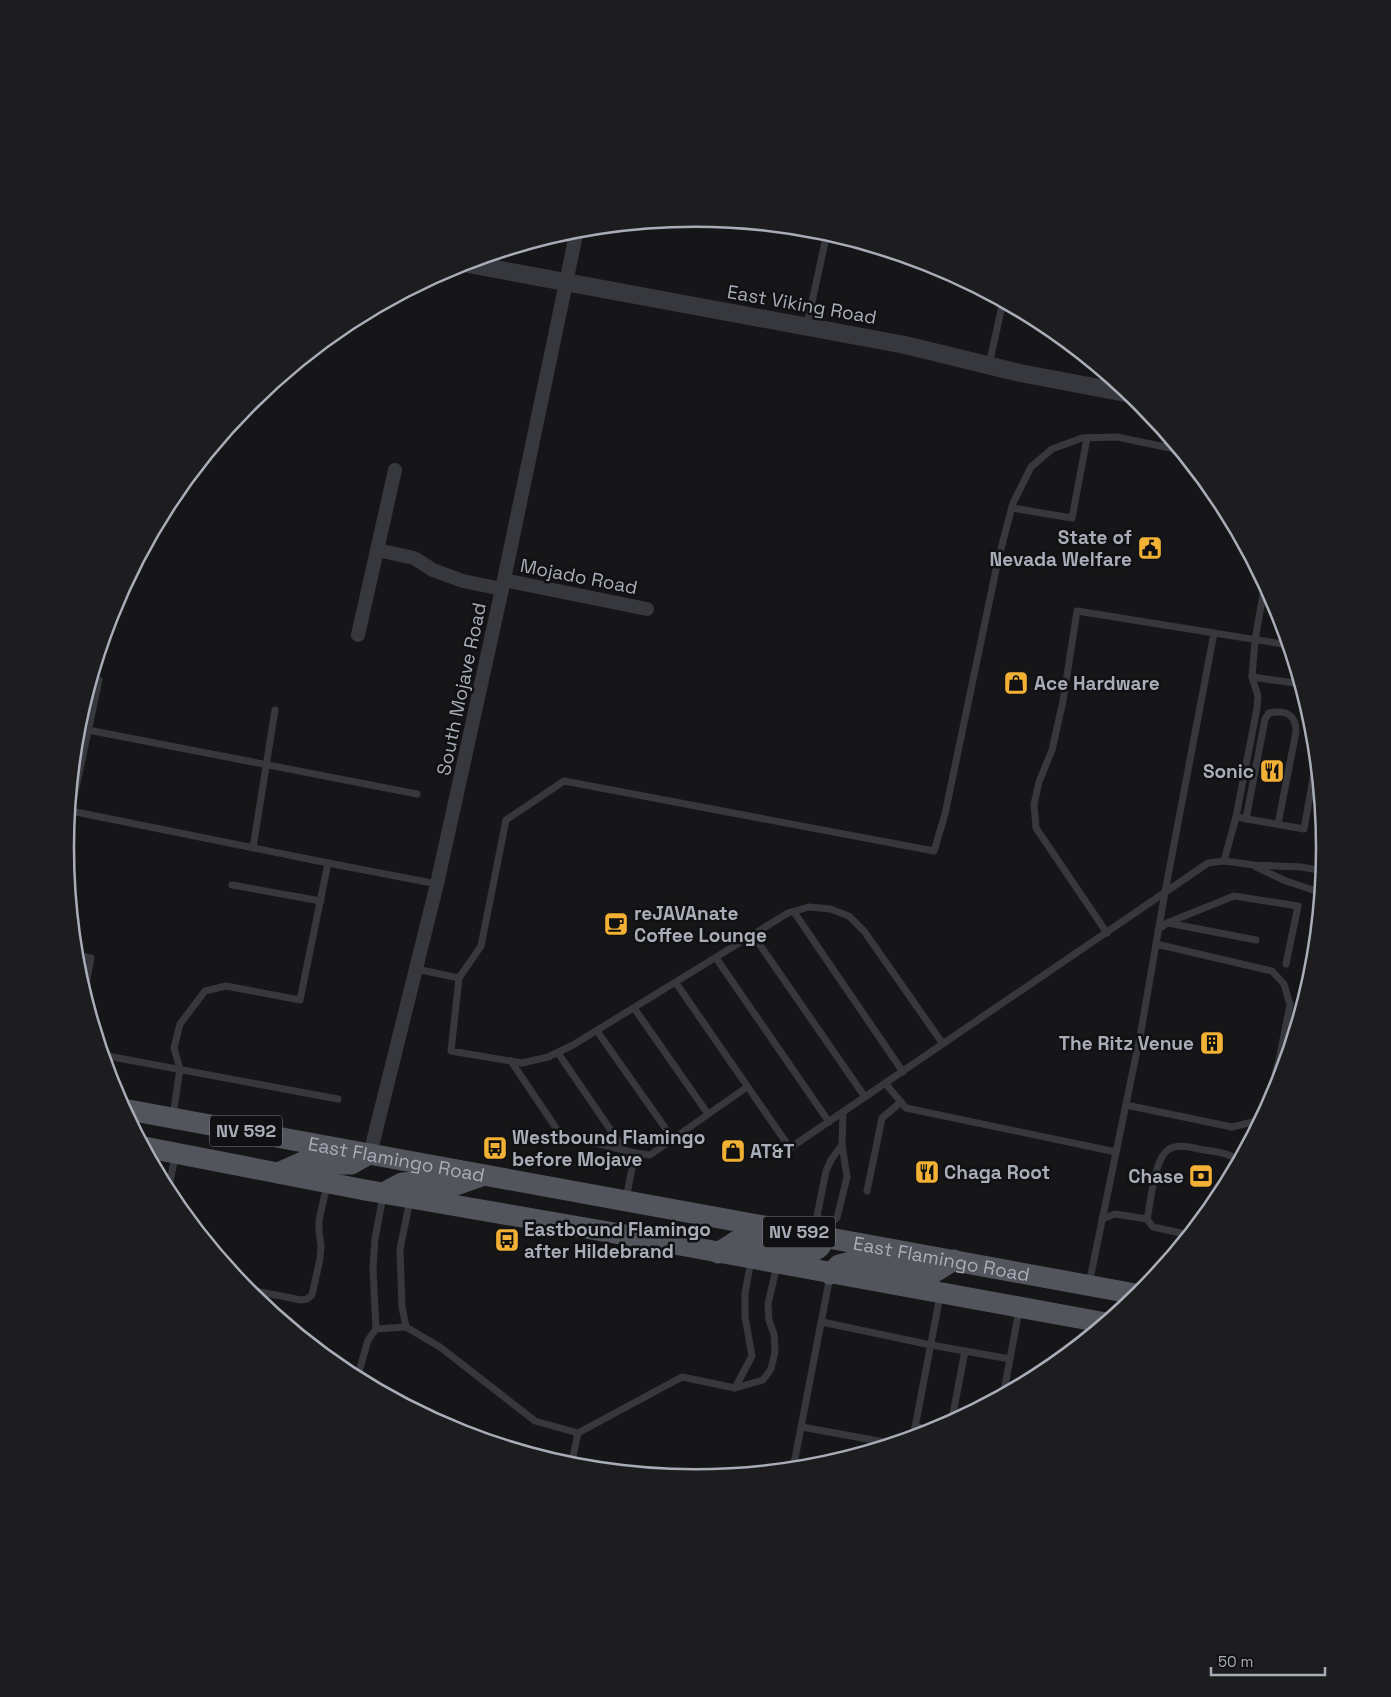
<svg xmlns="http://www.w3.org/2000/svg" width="1391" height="1697" viewBox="0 0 1391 1697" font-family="'Space Grotesk',sans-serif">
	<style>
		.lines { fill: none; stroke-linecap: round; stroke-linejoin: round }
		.service { stroke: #37383d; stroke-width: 7 }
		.minor { stroke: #37383d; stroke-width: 14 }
		.tertiary { stroke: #37383d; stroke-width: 18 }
		.primary { stroke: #53555c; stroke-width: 21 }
		.labels { text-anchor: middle; stroke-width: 5; stroke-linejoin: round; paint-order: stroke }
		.shield { fill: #111113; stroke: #7b7e86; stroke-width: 1 }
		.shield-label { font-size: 18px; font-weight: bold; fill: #a8adb8 }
		.street-label { font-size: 19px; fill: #a8adb8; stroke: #111113 }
		.poi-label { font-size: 19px; font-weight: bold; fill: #a8adb8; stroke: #111113; text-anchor: start }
		.rim { fill: none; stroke: #a8adb8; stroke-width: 2.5 }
	</style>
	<rect width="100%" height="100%" fill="#161618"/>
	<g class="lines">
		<g class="service">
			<path d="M807,325l20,-92"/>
			<path d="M989,365l14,-64"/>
			<path d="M1012,508l60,10 15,-80"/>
			<path d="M1265,583l-10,57 -3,37 6,19 -1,12 -21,109 68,12 13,-73"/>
			<path d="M1252,677l49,7"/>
			<path d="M99,680l-28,131 257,52 -28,137 -74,-14 -21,5 -25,33 -6,24 6,21 -7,46"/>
			<path d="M88,730l329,64"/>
			<path d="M1246,819l19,-100 4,-6c17,-3 27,1 27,19l-18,92"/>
			<path d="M66,834l5,-23"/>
			<path d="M253,848l22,-138"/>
			<path d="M1224,861l12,-44"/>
			<path d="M328,863l109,21"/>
			<path d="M1256,867l30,14 36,12"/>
			<path d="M232,885l89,16"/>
			<path d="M794,912l109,160"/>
			<path d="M1168,923l88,17"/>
			<path d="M1158,930l9,-7 67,-27 64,10 -12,58"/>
			<path d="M1107,933l-71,-105 -2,-24 5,-22 13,-32 11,-49 14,-90 212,34"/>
			<path d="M753,935l112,162"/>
			<path d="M75,955l16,3 -7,36"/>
			<path d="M716,958l113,164"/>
			<path d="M416,969l43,9"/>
			<path d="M676,983l114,165 418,-285 16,-2 30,4 47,2 23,4"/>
			<path d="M634,1008l74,106"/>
			<path d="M597,1031l76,108"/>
			<path d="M943,1044l-79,-113 -15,-15 -19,-7 -21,-2 -21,6 -215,132 -25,12 -26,6 -71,-12 8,-73 22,-32 25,-126 58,-39 370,70 11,-37 53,-254 15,-57 18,-36 21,-18 30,-11 35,-1 63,13"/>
			<path d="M558,1053l67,98"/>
			<path d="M102,1055l236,44"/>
			<path d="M511,1061l49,73 75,19 15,2 97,-68"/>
			<path d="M885,1083l21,25 210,44"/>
			<path d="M1126,1105l106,22 25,-6 10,-16 12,-45 11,-55 -6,-21 -12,-13 -116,-27"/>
			<path d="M867,1191l15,-73 19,-16"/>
			<path d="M168,1192l7,-36"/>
			<path d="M626,1199l9,-46"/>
			<path d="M1102,1219l13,-5 32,5 6,8 37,8"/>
			<path d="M1147,1219c4,-17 7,-61 22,-70 9,-5 21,-2 30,0 15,3 29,3 41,12"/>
			<path d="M827,1224l-10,-8 9,-45 5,-11 11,-15"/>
			<path d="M825,1235l2,-11 10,-6 10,-41 -5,-32 1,-33"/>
			<path d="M1089,1284l52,-253 24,-139 49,-259"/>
			<path d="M245,1289l56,11 6,-1 5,-4 8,-36 1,-14 -2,-13v-12l8,-35"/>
			<path d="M822,1322l109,23 79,14 -7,37"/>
			<path d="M406,1327l-4,-20 -2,-58 10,-49"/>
			<path d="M376,1329l-3,-61 2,-29 8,-43"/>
			<path d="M1010,1359l9,-49"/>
			<path d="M1047,1368l4,1"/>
			<path d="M357,1379l11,-39 8,-11 30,-2 34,20 95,74 43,12 104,-56 53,11 28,-8 8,-11 4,-17 -1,-18 -5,-14 -1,-16 9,-39"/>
			<path d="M735,1388l17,-32 -7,-39v-24l6,-32"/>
			<path d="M951,1424l14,-73"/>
			<path d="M802,1427l93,17"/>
			<path d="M915,1427l23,3"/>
			<path d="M913,1438l27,-142"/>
			<path d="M571,1466l7,-33"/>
			<path d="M793,1469l37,-193"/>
		</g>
		<g class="minor">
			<path d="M377,550l37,8 19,12 30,11 39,8"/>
			<path d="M504,580l143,29"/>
			<path d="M358,635l37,-165"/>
			<path d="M370,1154l67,-270 65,-295 75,-359"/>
		</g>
		<path class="tertiary" d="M463,263l442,82 115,28 111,21"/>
		<g class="primary">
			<path id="s1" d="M123,1109l1018,186"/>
			<path d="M144,1147l221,43 255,44 486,89"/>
			<path d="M278,1173l29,-13 27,4h17l18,-10"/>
			<path d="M387,1191l15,-8 15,-1 30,6 37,-13"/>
			<path d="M718,1253l19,-12 74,11c9,-3 11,-7 14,-16"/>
			<path d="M830,1274l9,-9 16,-4 78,12 21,-13"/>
		</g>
	</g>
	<defs>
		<symbol id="civic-square" viewBox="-11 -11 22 22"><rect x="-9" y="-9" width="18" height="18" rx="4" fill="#f2b134" stroke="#111113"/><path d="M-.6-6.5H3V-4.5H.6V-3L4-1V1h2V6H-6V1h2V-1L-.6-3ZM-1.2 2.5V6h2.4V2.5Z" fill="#111"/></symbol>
		<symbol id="shop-square" viewBox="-11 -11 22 22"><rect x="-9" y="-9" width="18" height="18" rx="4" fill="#f2b134" stroke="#111113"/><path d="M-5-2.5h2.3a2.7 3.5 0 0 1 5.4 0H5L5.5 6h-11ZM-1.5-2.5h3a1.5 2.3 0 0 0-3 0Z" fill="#111"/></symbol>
		<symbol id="restaurant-square" viewBox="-11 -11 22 22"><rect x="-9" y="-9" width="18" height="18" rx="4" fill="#f2b134" stroke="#111113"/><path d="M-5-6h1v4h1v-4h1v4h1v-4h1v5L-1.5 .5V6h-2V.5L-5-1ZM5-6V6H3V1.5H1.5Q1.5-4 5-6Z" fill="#111"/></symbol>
		<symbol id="cafe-square" viewBox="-11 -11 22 22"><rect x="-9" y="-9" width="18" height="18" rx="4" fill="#f2b134" stroke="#111113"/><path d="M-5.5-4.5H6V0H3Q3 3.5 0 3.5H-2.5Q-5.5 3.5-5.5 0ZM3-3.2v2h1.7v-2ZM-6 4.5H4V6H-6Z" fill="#111"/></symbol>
		<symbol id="building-square" viewBox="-11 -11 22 22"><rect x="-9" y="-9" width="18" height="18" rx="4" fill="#f2b134" stroke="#111113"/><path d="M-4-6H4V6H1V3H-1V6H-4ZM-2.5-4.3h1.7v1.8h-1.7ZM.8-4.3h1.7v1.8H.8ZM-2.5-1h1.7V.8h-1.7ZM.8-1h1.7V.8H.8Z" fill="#111"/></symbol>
		<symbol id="bus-square" viewBox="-11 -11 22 22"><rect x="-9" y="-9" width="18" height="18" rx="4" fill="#f2b134" stroke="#111113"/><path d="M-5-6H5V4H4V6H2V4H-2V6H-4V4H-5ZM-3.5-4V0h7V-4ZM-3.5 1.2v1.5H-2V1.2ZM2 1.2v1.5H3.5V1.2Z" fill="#111"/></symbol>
		<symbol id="bank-square" viewBox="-11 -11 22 22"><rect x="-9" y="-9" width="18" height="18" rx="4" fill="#f2b134" stroke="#111113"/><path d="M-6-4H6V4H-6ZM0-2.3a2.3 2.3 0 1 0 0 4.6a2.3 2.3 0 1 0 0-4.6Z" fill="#111"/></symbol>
	</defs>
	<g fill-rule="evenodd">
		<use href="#civic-square" x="1136" y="534" width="28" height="28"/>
		<use href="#shop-square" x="1002" y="669" width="28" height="28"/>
		<use href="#restaurant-square" x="1258" y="757" width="28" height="28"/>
		<use href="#cafe-square" x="602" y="910" width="28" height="28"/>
		<use href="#building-square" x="1198" y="1029" width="28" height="28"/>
		<use href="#bus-square" x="481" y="1134" width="28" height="28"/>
		<use href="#shop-square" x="719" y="1137" width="28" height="28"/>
		<use href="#restaurant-square" x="913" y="1158" width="28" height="28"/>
		<use href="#bank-square" x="1187" y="1162" width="28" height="28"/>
		<use href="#bus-square" x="493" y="1226" width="28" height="28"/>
	</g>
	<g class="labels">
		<g class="shield">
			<rect x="210" y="1115.5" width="72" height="31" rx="4"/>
			<rect x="763" y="1216.5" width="72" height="31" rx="4"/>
		</g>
		<g class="shield-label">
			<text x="246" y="1137">NV 592</text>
			<text x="799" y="1238">NV 592</text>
		</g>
		<g class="street-label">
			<text transform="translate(802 304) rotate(10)" y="7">East Viking Road</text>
			<text transform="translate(579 576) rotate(11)" y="7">Mojado Road</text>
			<text transform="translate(461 689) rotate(-78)" y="7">South Mojave Road</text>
			<text dy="7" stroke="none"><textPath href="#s1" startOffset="278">East Flamingo Road</textPath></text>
			<text dy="7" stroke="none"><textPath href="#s1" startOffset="832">East Flamingo Road</textPath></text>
		</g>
		<g class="poi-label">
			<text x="1132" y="544" text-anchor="end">State of<tspan x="1132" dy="22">Nevada Welfare</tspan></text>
			<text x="1034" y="690">Ace Hardware</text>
			<text x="1254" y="778" text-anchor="end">Sonic</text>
			<text x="634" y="920">reJAVAnate<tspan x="634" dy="22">Coffee Lounge</tspan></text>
			<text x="1194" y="1050" text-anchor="end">The Ritz Venue</text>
			<text x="512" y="1144">Westbound Flamingo<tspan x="512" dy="22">before Mojave</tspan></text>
			<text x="750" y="1158">AT&amp;T</text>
			<text x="944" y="1179">Chaga Root</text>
			<text x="1184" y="1183" text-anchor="end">Chase</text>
			<text x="524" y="1236">Eastbound Flamingo<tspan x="524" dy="22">after Hildebrand</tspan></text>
		</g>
	</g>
	<path d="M0 0H1391V1697H0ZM74 848a621 621 0 1 1 1242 0a621 621 0 1 1-1242 0Z" fill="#1d1d20" fill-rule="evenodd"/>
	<path class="rim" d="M74 848a621 621 0 1 1 1242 0a621 621 0 1 1-1242 0Z"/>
	<path d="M1211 1667v8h114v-8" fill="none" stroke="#a8adb8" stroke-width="2.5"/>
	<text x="1218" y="1667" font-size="15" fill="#a8adb8" stroke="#111113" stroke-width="4" paint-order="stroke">50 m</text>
</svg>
